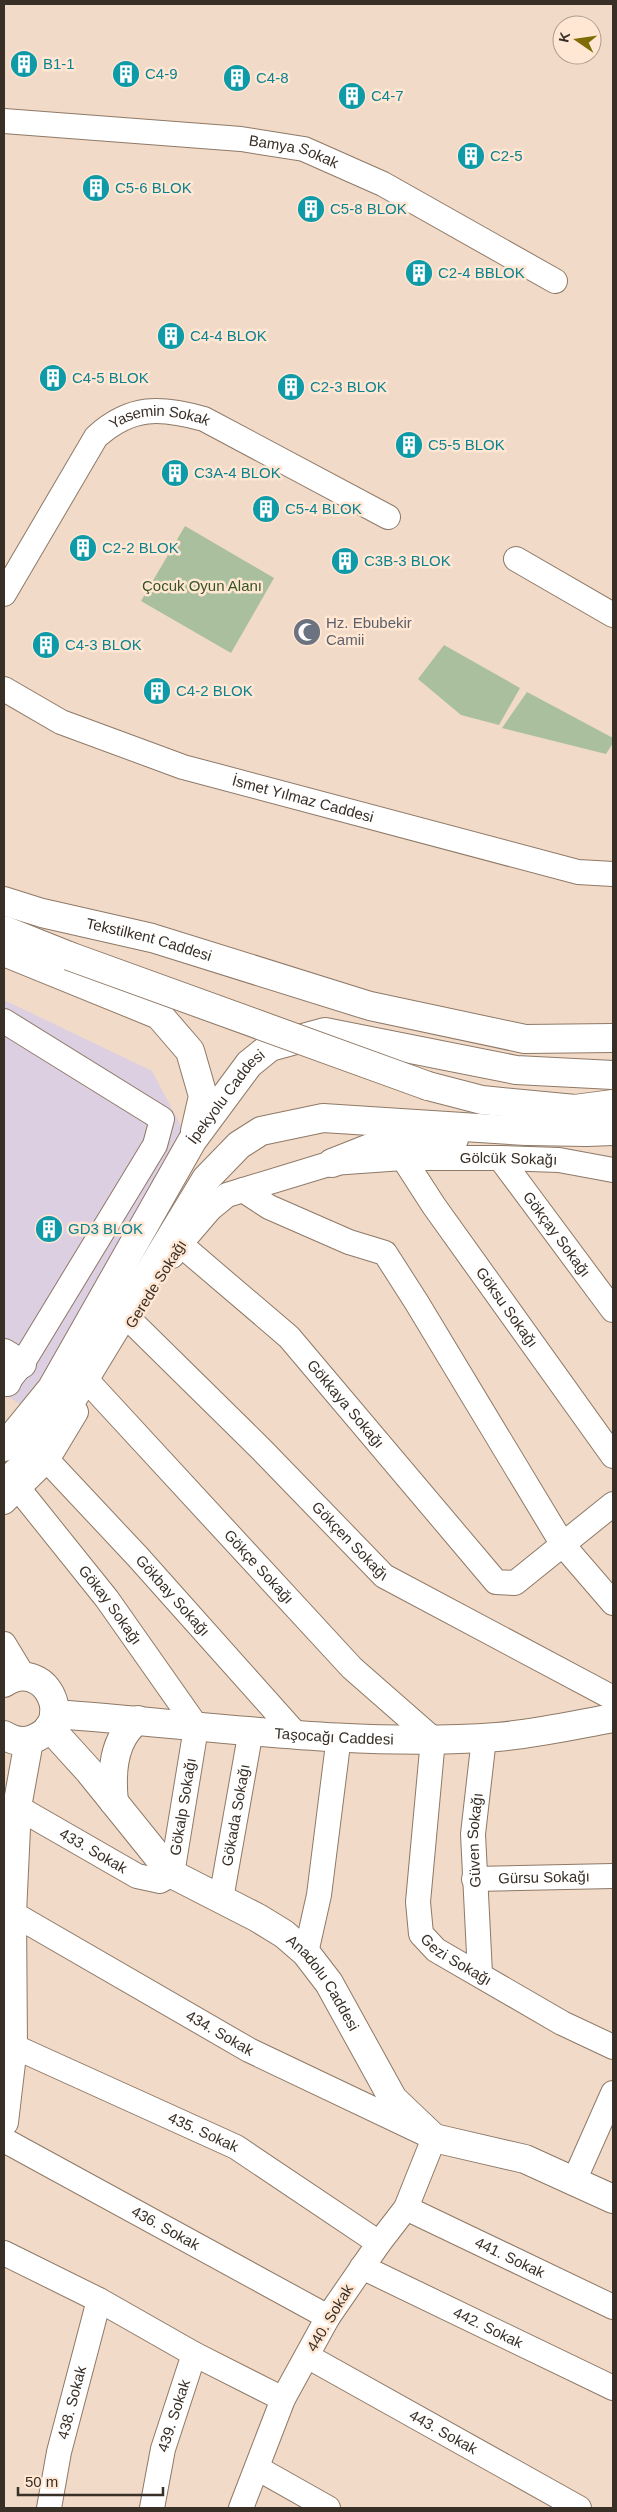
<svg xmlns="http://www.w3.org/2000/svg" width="617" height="2512" viewBox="0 0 617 2512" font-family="Helvetica,sans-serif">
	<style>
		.commercial { fill: #ddcfe2 }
		.green { fill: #a9bf9e }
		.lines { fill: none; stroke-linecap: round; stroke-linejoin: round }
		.minor-casing { stroke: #8e7967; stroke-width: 26 }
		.major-casing { stroke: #8e7967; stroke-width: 30 }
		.highway-casing { stroke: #8e7967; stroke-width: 30 }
		.minor { stroke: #fff; stroke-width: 24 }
		.major { stroke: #fff; stroke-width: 28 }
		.highway { stroke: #fff; stroke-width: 28 }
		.highway-bridge-casing { stroke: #8e7967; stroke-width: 30; stroke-linecap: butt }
		.highway-bridge { stroke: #fff; stroke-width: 28 }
		.labels { text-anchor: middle; stroke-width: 5; stroke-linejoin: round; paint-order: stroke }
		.culture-label { font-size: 15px; fill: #0d838f; stroke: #ffe7d3; text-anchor: start }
		.street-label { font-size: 15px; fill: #382f27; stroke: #ffe7d3 }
		.park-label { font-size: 15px; fill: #365622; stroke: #ffe7d3 }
		.worship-label { font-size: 15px; fill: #5b616d; stroke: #ffe7d3; text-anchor: start }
	</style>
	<rect width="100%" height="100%" fill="#f1dac7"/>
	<path class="commercial" d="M4,1000l148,71 31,59 -130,232 -33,42 -16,-10z"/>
	<g class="green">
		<path d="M185,526l89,52 -43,75 -90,-52z"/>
		<path d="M444,645l76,43 -21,37 -38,-10 -43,-36z"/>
		<path d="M527,692l86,46v5l-7,11 -104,-26z"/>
	</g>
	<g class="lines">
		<defs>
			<g id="minor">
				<path id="s1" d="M4,121l237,18 63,10 79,35 172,97"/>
				<path d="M516,559l97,56"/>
				<path id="s2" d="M4,594l92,-157c35,-32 65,-30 108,-18l184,98"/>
				<path id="s3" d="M4,689l57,33 122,45 395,105 35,2"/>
				<path d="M4,1021l158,98 -7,26 -133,219 -12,15"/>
				<path id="s4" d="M403,1158l31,48 179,250"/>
				<path id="s5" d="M500,1158l113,152"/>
				<path d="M243,1190l26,17 80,35 36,11 32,50 146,242 50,58"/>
				<path id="s6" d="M180,1244l109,93 207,245 19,1 98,-79"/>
				<path id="s7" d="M172,1256l8,-12 30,-35 17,-14 105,-32 71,-5h97l59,2 54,10"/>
				<path id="s8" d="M132,1322l130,128 122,126 229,122"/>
				<path id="s9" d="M92,1386l260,282 81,71 -15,163 3,32 15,16 126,73 51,24"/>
				<path id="s10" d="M47,1460l91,97 157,176"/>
				<path id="s11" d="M18,1488l89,111 90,128"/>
				<path d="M4,1502l43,-42 29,-48"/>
				<path d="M4,1644l20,33"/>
				<path id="s12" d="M17,1807l120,69 23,5 12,-7 22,-134"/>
				<path id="s13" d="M474,1879l139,-3"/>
				<path id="s14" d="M221,1899l30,-169"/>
				<path id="s15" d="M12,1913l237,137 185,88 -28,70 -27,35 -51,74 -45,82 -42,109"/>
				<path d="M306,1953l13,-58 20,-159"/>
				<path id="s16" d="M480,1974l-7,-140 11,-96"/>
				<path id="s17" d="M13,2046l223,101 143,96"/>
				<path id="s18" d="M4,2140l324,177"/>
				<path d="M574,2181l39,-88"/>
				<path id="s19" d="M406,2208l207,99"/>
				<path d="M4,2253l95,47 95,54 89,45"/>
				<path id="s20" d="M362,2267l251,121"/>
				<path id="s21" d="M307,2356l272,152"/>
				<path d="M257,2468l71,40"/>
				<path id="s22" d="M49,2508l10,-56 40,-152"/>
				<path id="s23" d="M152,2508l11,-59 31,-95"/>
			</g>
			<g id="major">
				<path id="s24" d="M4,901l38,12 110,25 218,68 155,33 88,-1"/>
				<path d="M4,1353l18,11"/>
				<path d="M4,1380l3,2"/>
				<path d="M4,1683c40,-27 74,39 29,56 -10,4 -20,2 -29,-4"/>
				<path id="s25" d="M54,1714c145,10 298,34 443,23 39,-3 78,-12 116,-19"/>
				<path id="s26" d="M49,1727l40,44 83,103 86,44 26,16 22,19 23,30 64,116 41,39 91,21 88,40"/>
				<path d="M114,1802c-3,-28 -1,-64 24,-82"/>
				<path d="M4,2122l9,-76 -1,-133 5,-106 12,-66"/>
			</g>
			<g id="highway">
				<path d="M4,930l65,26"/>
				<path d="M4,952l155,63 31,36 13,45 -8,35"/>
				<path d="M428,1086l54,14 93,9 38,-5"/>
				<path d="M332,1163l43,-17 79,-7"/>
				<path id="s27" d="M4,1447l48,-59 140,-247 57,-77 21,-17 55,-15 191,38 97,5"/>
				<path d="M4,1485l17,-17 49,-65 136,-224 33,-34 22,-14 62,-13 203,13 61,1 26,-1"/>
			</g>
		</defs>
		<use href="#minor" class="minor-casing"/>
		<use href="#major" class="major-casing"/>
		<use href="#highway" class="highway-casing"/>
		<use href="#minor" class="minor"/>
		<use href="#major" class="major"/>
		<use href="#highway" class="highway"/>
		<defs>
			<path id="highway-bridge" d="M69,956l359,130"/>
		</defs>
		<use href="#highway-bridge" class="highway-bridge-casing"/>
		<use href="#highway-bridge" class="highway-bridge"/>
	</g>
	<defs>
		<symbol id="building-disc" viewBox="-11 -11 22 22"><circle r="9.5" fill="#0f9aa8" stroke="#ffe7d3"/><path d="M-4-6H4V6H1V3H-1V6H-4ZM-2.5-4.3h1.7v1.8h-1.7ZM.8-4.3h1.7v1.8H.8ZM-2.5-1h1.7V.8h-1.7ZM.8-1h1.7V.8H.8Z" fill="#fff"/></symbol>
		<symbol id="mosque-disc" viewBox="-11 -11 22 22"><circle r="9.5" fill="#6b7280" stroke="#ffe7d3"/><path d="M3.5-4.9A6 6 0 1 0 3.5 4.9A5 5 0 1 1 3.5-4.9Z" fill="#fff"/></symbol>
	</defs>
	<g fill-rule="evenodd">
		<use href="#building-disc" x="8" y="48" width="32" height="32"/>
		<use href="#building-disc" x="110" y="58" width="32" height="32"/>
		<use href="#building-disc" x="221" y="62" width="32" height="32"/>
		<use href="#building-disc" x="336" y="80" width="32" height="32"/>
		<use href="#building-disc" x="455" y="140" width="32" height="32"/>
		<use href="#building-disc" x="80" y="172" width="32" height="32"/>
		<use href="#building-disc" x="295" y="193" width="32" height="32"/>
		<use href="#building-disc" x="403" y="257" width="32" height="32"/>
		<use href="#building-disc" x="155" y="320" width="32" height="32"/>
		<use href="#building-disc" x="37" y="362" width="32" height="32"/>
		<use href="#building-disc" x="275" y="371" width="32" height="32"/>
		<use href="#building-disc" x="393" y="429" width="32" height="32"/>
		<use href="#building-disc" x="159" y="457" width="32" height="32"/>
		<use href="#building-disc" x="250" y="493" width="32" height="32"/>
		<use href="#building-disc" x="67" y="532" width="32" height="32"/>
		<use href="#building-disc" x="329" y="545" width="32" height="32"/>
		<use href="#mosque-disc" x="291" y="616" width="32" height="32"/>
		<use href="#building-disc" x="30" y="629" width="32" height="32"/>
		<use href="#building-disc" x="141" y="675" width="32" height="32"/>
		<use href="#building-disc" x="33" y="1213" width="32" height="32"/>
	</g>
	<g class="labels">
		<g class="culture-label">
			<text x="43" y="69">B1-1</text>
			<text x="145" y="79">C4-9</text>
			<text x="256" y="83">C4-8</text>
			<text x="371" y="101">C4-7</text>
			<text x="490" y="161">C2-5</text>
			<text x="115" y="193">C5-6 BLOK</text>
			<text x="330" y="214">C5-8 BLOK</text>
			<text x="438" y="278">C2-4 BBLOK</text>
			<text x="190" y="341">C4-4 BLOK</text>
			<text x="72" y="383">C4-5 BLOK</text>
			<text x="310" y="392">C2-3 BLOK</text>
			<text x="428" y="450">C5-5 BLOK</text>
			<text x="194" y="478">C3A-4 BLOK</text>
			<text x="285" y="514">C5-4 BLOK</text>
			<text x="102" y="553">C2-2 BLOK</text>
			<text x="364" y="566">C3B-3 BLOK</text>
			<text x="65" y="650">C4-3 BLOK</text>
			<text x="176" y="696">C4-2 BLOK</text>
			<text x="68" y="1234">GD3 BLOK</text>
		</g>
		<g class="street-label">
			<text dy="5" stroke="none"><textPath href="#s1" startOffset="292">Bamya Sokak</textPath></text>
			<text dy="5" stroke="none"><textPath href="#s2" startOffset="252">Yasemin Sokak</textPath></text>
			<text dy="5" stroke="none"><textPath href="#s3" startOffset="320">İsmet Yılmaz Caddesi</textPath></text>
			<text dy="5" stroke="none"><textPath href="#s24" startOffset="150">Tekstilkent Caddesi</textPath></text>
			<text dy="5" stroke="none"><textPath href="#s27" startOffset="416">İpekyolu Caddesi</textPath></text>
			<text dy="5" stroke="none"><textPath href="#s7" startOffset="369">Gölcük Sokağı</textPath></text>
			<text dy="5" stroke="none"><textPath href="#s5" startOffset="95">Gökçay Sokağı</textPath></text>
			<text transform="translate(156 1284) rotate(-58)" y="5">Gerede Sokağı</text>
			<text dy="5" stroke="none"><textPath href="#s4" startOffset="182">Göksu Sokağı</textPath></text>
			<text dy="5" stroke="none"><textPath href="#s6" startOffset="231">Gökkaya Sokağı</textPath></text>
			<text dy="5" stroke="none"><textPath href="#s8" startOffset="309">Gökçen Sokağı</textPath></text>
			<text dy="5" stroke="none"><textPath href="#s9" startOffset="246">Gökçe Sokağı</textPath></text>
			<text dy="5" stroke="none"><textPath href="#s10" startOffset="185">Gökbay Sokağı</textPath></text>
			<text dy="5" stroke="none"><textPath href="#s11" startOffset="149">Gökay Sokağı</textPath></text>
			<text dy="5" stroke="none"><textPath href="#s25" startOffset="281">Taşocağı Caddesi</textPath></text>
			<text dy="5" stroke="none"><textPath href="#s12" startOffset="244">Gökalp Sokağı</textPath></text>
			<text dy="5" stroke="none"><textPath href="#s14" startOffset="85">Gökada Sokağı</textPath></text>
			<text dy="5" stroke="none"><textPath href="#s16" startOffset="134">Güven Sokağı</textPath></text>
			<text dy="5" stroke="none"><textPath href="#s12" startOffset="88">433. Sokak</textPath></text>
			<text dy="5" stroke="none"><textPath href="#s13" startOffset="70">Gürsu Sokağı</textPath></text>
			<text dy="5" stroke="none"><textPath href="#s9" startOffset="731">Gezi Sokağı</textPath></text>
			<text dy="5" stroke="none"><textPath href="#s26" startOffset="382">Anadolu Caddesi</textPath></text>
			<text dy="5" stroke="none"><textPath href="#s15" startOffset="240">434. Sokak</textPath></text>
			<text dy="5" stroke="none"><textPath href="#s17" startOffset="209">435. Sokak</textPath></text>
			<text dy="5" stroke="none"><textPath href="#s18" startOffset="184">436. Sokak</textPath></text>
			<text dy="5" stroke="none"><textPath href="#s19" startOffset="115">441. Sokak</textPath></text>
			<text transform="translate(330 2318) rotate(-59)" y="5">440. Sokak</text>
			<text dy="5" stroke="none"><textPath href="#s20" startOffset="140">442. Sokak</textPath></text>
			<text dy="5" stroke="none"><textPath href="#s22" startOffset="108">438. Sokak</textPath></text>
			<text dy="5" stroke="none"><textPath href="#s23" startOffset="95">439. Sokak</textPath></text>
			<text dy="5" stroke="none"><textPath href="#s21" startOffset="156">443. Sokak</textPath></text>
		</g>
		<g class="park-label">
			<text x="202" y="591">Çocuk Oyun Alanı</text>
		</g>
		<g class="worship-label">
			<text x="326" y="628">Hz. Ebubekir<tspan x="326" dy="17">Camii</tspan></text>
		</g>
	</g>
	<rect width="617" height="2512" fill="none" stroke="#382f27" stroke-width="10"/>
	<g transform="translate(577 40) rotate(283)"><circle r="24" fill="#ffe7d3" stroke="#af9d8e"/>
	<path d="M0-4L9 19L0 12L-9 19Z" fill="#806c07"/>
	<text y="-8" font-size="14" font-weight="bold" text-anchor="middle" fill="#382f27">K</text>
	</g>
	<path d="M18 2487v8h145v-8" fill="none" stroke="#382f27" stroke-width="2.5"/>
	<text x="25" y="2487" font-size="15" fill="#382f27" stroke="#ffe7d3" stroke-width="4" paint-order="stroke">50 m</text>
</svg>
